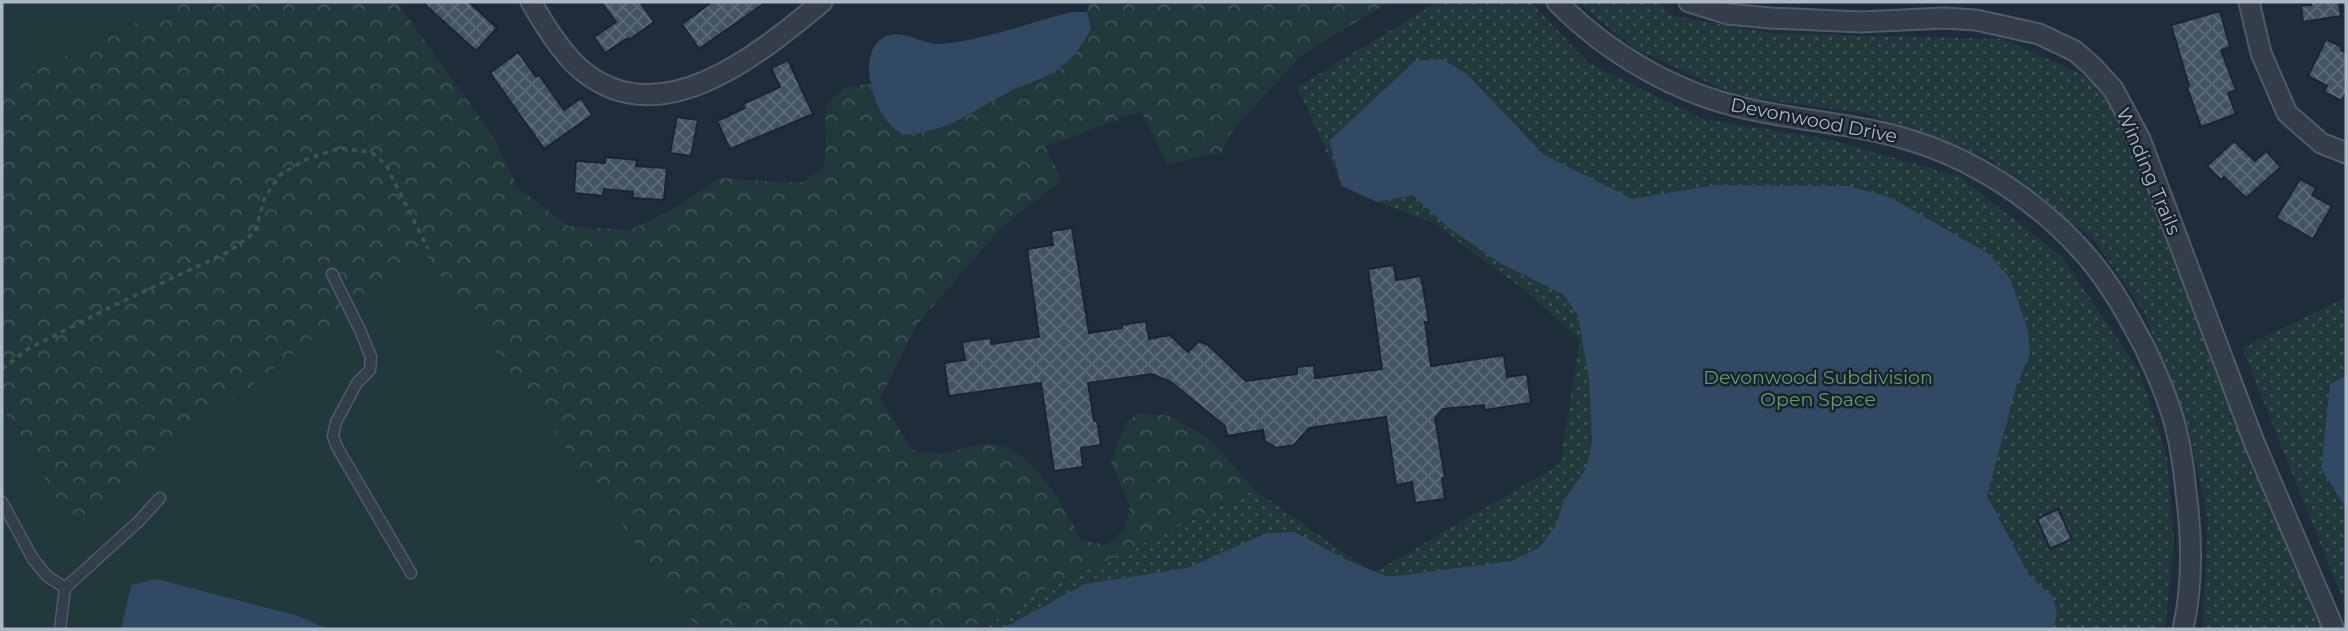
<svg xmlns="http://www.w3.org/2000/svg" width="2348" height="631" viewBox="0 0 2348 631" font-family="Montserrat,sans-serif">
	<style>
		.green { fill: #21393b }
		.forest { fill: url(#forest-crowns) }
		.park { fill: url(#park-dots) }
		.water { fill: #314962 }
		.building { fill: url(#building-cross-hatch); stroke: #1a2530; stroke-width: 2 }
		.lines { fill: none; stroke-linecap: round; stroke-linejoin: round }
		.lane-casing { stroke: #505b68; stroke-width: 13 }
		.street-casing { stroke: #505b68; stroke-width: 23 }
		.path { stroke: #3b5555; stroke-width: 3.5; stroke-dasharray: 5 5; stroke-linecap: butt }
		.lane { stroke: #333e4a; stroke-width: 10 }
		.street { stroke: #333e4a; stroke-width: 19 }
		.labels { text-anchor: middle; stroke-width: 5; stroke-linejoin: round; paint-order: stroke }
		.street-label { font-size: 19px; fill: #adb8c7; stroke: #18232e }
		.park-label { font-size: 19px; fill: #63996b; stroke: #18232e }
	</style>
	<defs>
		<pattern id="forest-crowns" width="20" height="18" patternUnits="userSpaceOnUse" patternTransform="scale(1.75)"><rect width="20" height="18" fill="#21393b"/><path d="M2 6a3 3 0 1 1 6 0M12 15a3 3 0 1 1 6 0" fill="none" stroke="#3f5456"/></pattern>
		<pattern id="park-dots" width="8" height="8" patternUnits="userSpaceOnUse" patternTransform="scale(1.75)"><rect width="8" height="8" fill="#21393b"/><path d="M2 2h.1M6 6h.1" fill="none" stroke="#3f5456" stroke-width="1.8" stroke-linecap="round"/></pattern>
		<pattern id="building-cross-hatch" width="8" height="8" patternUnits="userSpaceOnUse" patternTransform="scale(1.75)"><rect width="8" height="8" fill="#445364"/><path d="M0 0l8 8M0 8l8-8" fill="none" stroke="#5c6a79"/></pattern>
	</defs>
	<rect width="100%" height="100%" fill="#1f2c3a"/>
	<g class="green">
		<path d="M2,2h176l-176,85z"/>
		<path d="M424,253l274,376h-696v-222l70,117z"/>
	</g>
	<path class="forest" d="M178,2h219l95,132 26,54 51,38 61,4 46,-23 43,-29 81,5 24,-15 2,-21 -1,-41 20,-19 25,-3 16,36 70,2 52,-30 44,-19 39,-44 -4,-17 3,-10h299l-88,54 -71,78 -8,18 -55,12 -26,-53 -96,36 17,33 -62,49 -84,97 -36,73 33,51c8,1 18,4 27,3 17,0 36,-11 53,-9 40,4 72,64 88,96l26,5 18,-17 5,-22 -19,-44 15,-40 13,-9 31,3 39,22 46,52 -227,108 -45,31h-285l-274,-376 -352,271 -70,-117v-320z"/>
	<g class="park">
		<path d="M1437,2h94l56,60 116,57 125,20 131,37 103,81 78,115 27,85 7,83 -9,89h-1182l45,-31 227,-108 118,83 187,-109 20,-124 -56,-50 -91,-67 -56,-21 -35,-16 -45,-99z"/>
		<path d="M1578,2h81l14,14 98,17 232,6 83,37 27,24 45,96 166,433h-122l6,-110 -20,-93 -44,-114 -51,-73 -104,-81 -126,-45 -126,-17 -103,-48z"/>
		<path d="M2346,297v79l-16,8 -9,83 25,42v99l-104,-260z"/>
	</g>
	<g class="water">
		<path d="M1071,12h16l4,17c-9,17 -22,34 -39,44 -14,8 -31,12 -45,20 -38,20 -59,39 -104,42 -5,-4 -12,-9 -16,-14 -14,-18 -28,-62 -8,-80 19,-17 41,4 61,3 45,-4 88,-21 131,-32z"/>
		<path d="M1442,59l25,15 76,80 89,45 83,-14 132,1 43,11 99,57 21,24 18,52 2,24 -14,33 -29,109 42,79 24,22 4,17 -4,15h-1052l84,-45 102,-16 80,-35 28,-1 52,28 42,17 122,-16 29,-14 16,-22 8,-25 22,-31 6,-28 -3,-62 -11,-63 -15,-22 -63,-31 -51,-35 -36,-33 -36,7 -35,-16 -13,-45 86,-80z"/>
		<path d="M2346,376v133l-25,-41 9,-84z"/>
		<path d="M157,579l141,37 30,13h-207l10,-44z"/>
	</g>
	<g class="building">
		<path d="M422,2h47l28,26 -21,23z"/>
		<path d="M601,2h39l14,20 -25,18 -1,-2 -23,15 -11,-16 22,-15z"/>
		<path d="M712,2h54l-67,47 -17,-25z"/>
		<path d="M2310,2h29l2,14 -38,6 -2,-16 10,-1z"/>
		<path d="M2220,11l10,36 -9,3 15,40 -8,3 8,21 -35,13 -14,-40 2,-1 -18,-61z"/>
		<path d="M2326,39l16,8 -1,3 5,3v40l-4,8 -18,-9 3,-6 -19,-10z"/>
		<path d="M518,52l18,25 3,-2 25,35 17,-12 11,17 -48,34 -54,-76z"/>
		<path d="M788,60l25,54 -83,35 -13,-28 28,-13 -2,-4 37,-17 -9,-19z"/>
		<path d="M677,117l21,3 -7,36 -21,-3z"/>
		<path d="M2234,141l21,20 11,-10 15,16 -35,31 -22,-21 -3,3 -14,-14z"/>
		<path d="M606,157l31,3 -1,6 31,2 -3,32 -32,-2 1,-6 -29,-3 -1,7 -29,-3 2,-32 29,2z"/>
		<path d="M2300,179l16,9 -4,7 20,11 -19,33 -37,-21z"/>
		<path d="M1072,228l17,105 33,-5v-3l24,-4 3,18 21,-4 18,17 11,-11 9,4 38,36 51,-7v-7l17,-2 1,13 67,-9 -14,-100 26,-4 2,15 25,-4 8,46h-4l6,44 73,-11 3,22 20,-3 4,29 -46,7 -1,-5 -41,4 -8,9 10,60h-3l3,21 -30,4 -3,-21 -16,3 -10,-68 -77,11 -15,17 -18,3 -11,-7 -2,-11 -36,6 -2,-10 -54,-44 -19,-8 -64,9 6,38h3l4,24 -20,3 2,19 -29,4 -13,-88 -92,13 -5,-33 21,-3 -3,-18 29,-4v6l48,-7 -12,-88 26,-4 -2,-14z"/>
		<path d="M2058,509l14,30 -22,10 -13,-30z"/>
	</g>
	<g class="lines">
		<defs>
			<g id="lane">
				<path d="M332,274l28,56 11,27 -1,13 -13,13 -21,39 -3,14 4,11 74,126"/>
				<path d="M2,502l31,57 14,17 18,12 -5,41"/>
				<path d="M65,588l73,-66 22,-24"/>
			</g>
			<g id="street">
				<path d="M531,2c13,22 28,47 47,65 80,72 181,-13 244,-65"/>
				<path d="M1557,2c50,51 120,92 191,107 57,13 115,15 171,34 66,22 132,68 175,122 20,25 35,53 50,81 12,25 24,52 31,79 6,22 9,45 11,67 6,45 7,93 -3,137"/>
				<path d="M1689,2l39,12 42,4 91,4 83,-4 32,2 63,14 36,17 17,15 21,23 27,50 114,303 80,187"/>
				<path d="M2249,2l12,51 26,60 34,30 25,10"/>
			</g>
		</defs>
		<use href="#lane" class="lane-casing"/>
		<use href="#street" class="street-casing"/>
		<path class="path" d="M2,369l26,-20 87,-44 115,-54 25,-19 10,-35 15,-22 25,-15 34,-12 32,4 15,13 42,84"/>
		<use href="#lane" class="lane"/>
		<use href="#street" class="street"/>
	</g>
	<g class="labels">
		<g class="street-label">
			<text transform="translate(1814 120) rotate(11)" y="7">Devonwood Drive</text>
			<text transform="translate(2149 171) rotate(67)" y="7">Winding Trails</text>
		</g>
		<g class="park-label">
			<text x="1818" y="384">Devonwood Subdivision<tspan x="1818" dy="22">Open Space</tspan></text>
		</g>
	</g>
	<rect width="2348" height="631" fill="none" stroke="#adb8c7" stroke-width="7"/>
</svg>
